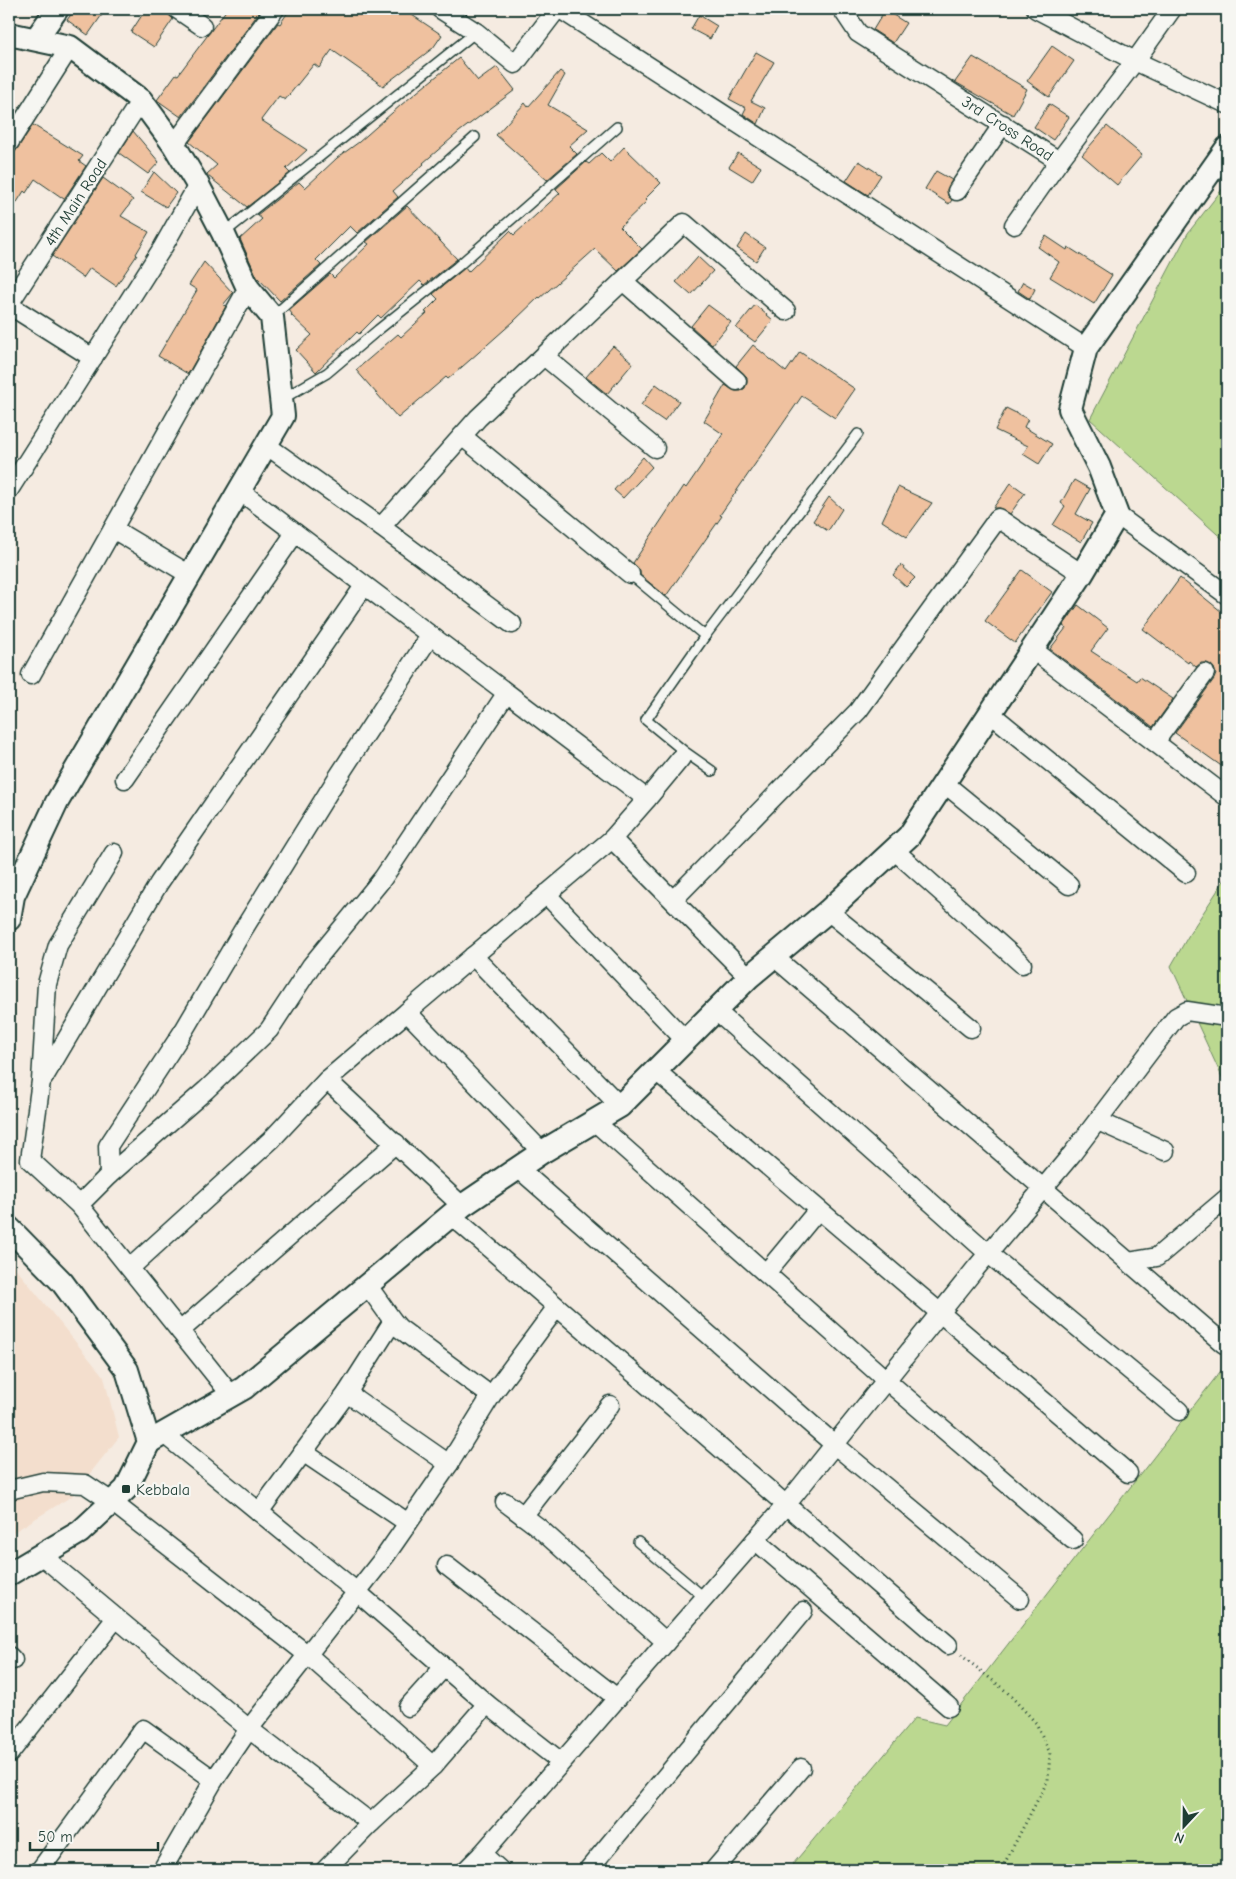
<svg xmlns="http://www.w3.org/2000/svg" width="1236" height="1879" viewBox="0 0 1236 1879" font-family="'Comic Neue',sans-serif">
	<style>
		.built { fill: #f3decd }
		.green { fill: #bbd890; stroke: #6d8a62 }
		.building { fill: #efc19f; stroke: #1f3d34 }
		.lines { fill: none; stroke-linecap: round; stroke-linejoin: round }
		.service-casing { stroke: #1f3d34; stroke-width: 12 }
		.minor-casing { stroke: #1f3d34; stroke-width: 21 }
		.tertiary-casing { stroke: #1f3d34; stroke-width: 26 }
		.path { stroke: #1f3d34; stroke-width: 3; stroke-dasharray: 1 4; stroke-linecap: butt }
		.service { stroke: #f6f6f2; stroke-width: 9 }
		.minor { stroke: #f6f6f2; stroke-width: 18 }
		.tertiary { stroke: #f6f6f2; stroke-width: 22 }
		.poi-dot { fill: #1f3d34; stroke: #f6f6f2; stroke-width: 2 }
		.labels { text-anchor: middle; stroke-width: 4.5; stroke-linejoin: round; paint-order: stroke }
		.street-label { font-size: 16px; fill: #1f3d34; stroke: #f6f6f2 }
		.poi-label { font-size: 16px; fill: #1f3d34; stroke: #f6f6f2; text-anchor: start }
	</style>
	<rect width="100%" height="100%" fill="#f5ebe1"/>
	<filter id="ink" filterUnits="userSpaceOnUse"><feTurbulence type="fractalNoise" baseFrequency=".02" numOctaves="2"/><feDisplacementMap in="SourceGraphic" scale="10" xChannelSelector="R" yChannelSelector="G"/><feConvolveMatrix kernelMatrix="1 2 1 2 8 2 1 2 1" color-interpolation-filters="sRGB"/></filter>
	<g filter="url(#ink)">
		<path class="built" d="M9,1260l95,117 15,60 -47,59 -63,39z"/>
		<g class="green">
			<path d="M1227,183v360l-137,-124 98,-186z"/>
			<path d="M1227,876v212l-56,-122 19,-33z"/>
			<path d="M1227,1363v507h-439l127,-152 30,7z"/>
		</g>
		<g class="building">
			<path d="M75,9h31l-18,26 -21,-15z"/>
			<path d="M146,9h20l2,5 5,5 -19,28 -23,-15z"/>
			<path d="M227,9h32l2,1 -80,107 -24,-17 19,-26 2,1 32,-43z"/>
			<path d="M290,9h113l39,26 -9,13 -50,38 -51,-36 -13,18 -5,-4 -29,36 -6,-4 -18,24 46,30 -21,19 4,4 -43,34 -39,-31 -1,-2 10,-9 -28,-23 89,-119 2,1z"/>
			<path d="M885,10l21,13 -13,20 -20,-13z"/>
			<path d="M699,15l18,11 -7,13 -19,-10z"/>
			<path d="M1052,46l22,15 -25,36 -22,-16z"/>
			<path d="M756,52l18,10 -23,39 14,7 -7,16 -15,-10 3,-6 -17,-9z"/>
			<path d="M973,57l54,32 -14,26 -58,-33z"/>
			<path d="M459,58l19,23 19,-14 18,23 -56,42 -36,31 1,1 -31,27 5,6 -41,36 -7,-7 -34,34 5,5 -41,36 -23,-24 -17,-38 22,-20 -5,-4 42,-33 6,6 32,-30 22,-16 42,-37z"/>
			<path d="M560,71l5,4 -17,30 40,24 -19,17 8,8 -30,26 -51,-45 29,-32 3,4z"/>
			<path d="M1049,104l20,13 -16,23 -19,-13z"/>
			<path d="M33,125l50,31 -4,5 7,5 -22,33 -29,-20 -9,14 -2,-2 -15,24v-54z"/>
			<path d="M1107,126l35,29 -25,30 -35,-30z"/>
			<path d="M133,131l26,31 -11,12 -29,-21z"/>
			<path d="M624,147l37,36 -16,16 2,2 -27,26 22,22 -24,22 -23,-22 -38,34 -17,15 -1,-1 -26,25 -43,38 -22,19 -2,-2 -48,41 -42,-48 42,-36 3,3 26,-24 -2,-1 13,-13 -5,-5 32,-26 3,4 42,-41 4,4 46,-42 -4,-4 30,-27 3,2 12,-11 9,9z"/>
			<path d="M738,153l23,14 -9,14 -23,-14z"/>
			<path d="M859,161l22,14 -13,20 -22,-14z"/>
			<path d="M936,171l16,9 -5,10 1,6 4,4 -3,4 -24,-15z"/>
			<path d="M154,172l22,21 -10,14 -25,-15z"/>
			<path d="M103,178l30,22 -12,16 28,16 -13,22 1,1 -21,31 -26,-18 -7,10 -31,-22z"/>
			<path d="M407,206l50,53 -33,26 -4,-4 -39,37 -3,-3 -19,19 -2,-2 -41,40 -20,-22 16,-15 -21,-20 1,-1 -3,-4 41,-36 4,4 35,-34 -3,-2z"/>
			<path d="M746,234l19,13 -9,14 -19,-13z"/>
			<path d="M1046,236l21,14 1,-3 44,28 -18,29 -44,-27 9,-15 -21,-15z"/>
			<path d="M698,257l15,14 -22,24 -15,-13z"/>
			<path d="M204,262l29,31 -10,12 3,1 -38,68 -30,-18 39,-66 -8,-5z"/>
			<path d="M1023,282l12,7 -5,10 -12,-8z"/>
			<path d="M708,305l23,17 -19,23 -21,-19z"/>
			<path d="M755,305l18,15 -18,22 -19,-14z"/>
			<path d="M753,345l33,27 14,-20 55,37 -20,29 -33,-22 -82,119 2,1 -56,80 -26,-21v-5l-7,-7 51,-77 2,2 37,-54 -19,-13 21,-36 10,6h6l4,-3 2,-5v-6l-11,-11z"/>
			<path d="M613,346l20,17 -26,31 -21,-17z"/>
			<path d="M656,384l23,17 -15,20 -23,-16z"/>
			<path d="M1006,408l22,11 -4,8 28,17 -13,20 -16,-10 5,-8 -33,-16z"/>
			<path d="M643,457l9,10 -29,31 -9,-8z"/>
			<path d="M1074,480l16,9 -14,25 16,9 -11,19 -28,-17 12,-19 -4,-3z"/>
			<path d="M1011,483l14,10 -15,21 -11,-6h-6z"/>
			<path d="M898,487l34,16 -25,34 -25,-16z"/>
			<path d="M829,497l13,12 -14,22 -15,-10z"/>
			<path d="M901,565l14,13 -9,9 -13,-12z"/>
			<path d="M1022,570l30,22 -37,51 -30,-22z"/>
			<path d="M1180,578l47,38v154l-52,-37 39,-54 2,-5 -2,-6 -7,-5h-6l-5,4 -7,-6 -1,2 -45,-34z"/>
			<path d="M1078,605l30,23 -17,23 46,30 3,-4 33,22 -20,28 -103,-78 16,-21 -3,-2z"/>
		</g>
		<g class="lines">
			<defs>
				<g id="service">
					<path d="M224,233l252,-201"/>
					<path d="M272,317l203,-180"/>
					<path d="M282,399l45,-26 51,-43 79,-63 160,-140"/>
					<path d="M630,574l75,62 -59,84 39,32 27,19"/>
					<path d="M705,636l153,-202"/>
					<path d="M638,1542l67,56"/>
				</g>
				<g id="minor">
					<path d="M177,9l25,17"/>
					<path d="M440,9l36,23 39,32 42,-55"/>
					<path d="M560,9l526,339"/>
					<path d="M842,9l16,24 201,128 76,-100 -99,-52"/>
					<path d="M1172,9l-37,52 92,43"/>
					<path d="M9,143l61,-96"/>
					<path d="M174,145l101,-136"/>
					<path d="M957,191l46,-67"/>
					<path d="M1014,225l45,-64"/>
					<path d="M623,281l114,100"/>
					<path d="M9,304l132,-204"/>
					<path d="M9,305l84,53"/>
					<path d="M544,356l111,92"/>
					<path d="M462,436l168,138"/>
					<path d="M266,445l115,82"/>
					<path d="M9,490l154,-243 35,-62"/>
					<path d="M240,491l407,308 -35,40 137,138"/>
					<path d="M1117,515l110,80"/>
					<path d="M113,529l77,46"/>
					<path d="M512,624l-131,-97 97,-109 206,-195 102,88"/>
					<path d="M1032,649l195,148"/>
					<path d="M31,675l217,-387"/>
					<path d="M990,713l196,160"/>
					<path d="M1155,742l50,-69"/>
					<path d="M125,779l170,-246"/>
					<path d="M944,783l125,102"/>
					<path d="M647,799l34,-41"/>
					<path d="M894,850l128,114"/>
					<path d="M114,853l-56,92 -11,39 -6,97 -11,79 49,45 30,-30 -1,-29 76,-116 59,-100 93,-150 94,-144"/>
					<path d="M546,894l139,146"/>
					<path d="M673,900l185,-189 140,-193 84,56"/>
					<path d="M828,911l143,117"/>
					<path d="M473,956l147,150"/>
					<path d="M773,956l451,388"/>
					<path d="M715,1010l274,244 190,157"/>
					<path d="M407,1012l205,-173"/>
					<path d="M655,1070l473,403"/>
					<path d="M43,1079l116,-196 205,-297"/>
					<path d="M327,1080l80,-68 135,140"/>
					<path d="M594,1121l292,259 187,160"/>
					<path d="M1098,1121l67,30"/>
					<path d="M518,1168l317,277 185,154"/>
					<path d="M109,1175l97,-85 63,-60 42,-64 72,-88 123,-184"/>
					<path d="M79,1205l152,190"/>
					<path d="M451,1215l497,430"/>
					<path d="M1128,1262l29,-5 70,-59"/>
					<path d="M130,1268l141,-128 56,-60 135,126"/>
					<path d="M766,1273l52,-63"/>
					<path d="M368,1286l25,35 6,7 92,68"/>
					<path d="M180,1331l216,-188"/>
					<path d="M347,1393l46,-72"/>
					<path d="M164,1434l193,158 130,112"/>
					<path d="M303,1452l105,71"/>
					<path d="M9,1490l34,-8 42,2 27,18 196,153 125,111 54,-62 74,58"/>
					<path d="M259,1512l88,-119 102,71"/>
					<path d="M523,1516l87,-111"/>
					<path d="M755,1540l194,167"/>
					<path d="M41,1555l208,174 122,94 -46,47"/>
					<path d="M447,1566l170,132"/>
					<path d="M666,1642l120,-137 190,-237 96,-114 104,-137 11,-6 40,6"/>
					<path d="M9,1656l4,4"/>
					<path d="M408,1707l36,-40"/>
					<path d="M9,1754l107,-136"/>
					<path d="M371,1823l62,-57"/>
					<path d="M40,1870l103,-141 71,51 35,-51 137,-174 63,-91 42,-68 65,-88"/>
					<path d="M162,1870l52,-90"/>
					<path d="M466,1870l16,-16"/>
					<path d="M500,1870l-18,-16 184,-212 -128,-115 -33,-25"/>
					<path d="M588,1870l215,-259"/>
					<path d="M714,1870l87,-102"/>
				</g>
				<g id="tertiary">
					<path d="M9,34l61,13 71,53 33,45 24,40 25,48 25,55 24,29 11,99 -226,386 -44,94 -4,23"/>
					<path d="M36,39l21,-30"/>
					<path d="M9,1228l53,54 65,88 22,72 -23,47 -46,43 -71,42"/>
					<path d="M149,1442l95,-54 218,-182 80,-54 78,-46 129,-129 79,-66 81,-75 173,-262 35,-59 -18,-48 -29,-58 16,-61 141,-200"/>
				</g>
			</defs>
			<use href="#service" class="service-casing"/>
			<use href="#minor" class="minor-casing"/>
			<use href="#tertiary" class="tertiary-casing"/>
			<path class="path" d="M961,1655l46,37 29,31 14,30 -2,27 -47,90"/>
			<use href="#service" class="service"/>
			<use href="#minor" class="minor"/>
			<use href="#tertiary" class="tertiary"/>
		</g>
	</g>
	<rect class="poi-dot" x="121" y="1484" width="10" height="10" rx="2.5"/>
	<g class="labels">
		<g class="street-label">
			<text transform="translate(1008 128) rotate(33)" y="6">3rd Cross Road</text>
			<text transform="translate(75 202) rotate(-57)" y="6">4th Main Road</text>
		</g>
		<g class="poi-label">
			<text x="136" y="1495">Kebbala</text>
		</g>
	</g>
	<rect width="1236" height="1879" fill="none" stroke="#f6f6f2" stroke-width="30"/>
	<rect x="15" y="15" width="1206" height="1849" fill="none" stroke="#1f3d34" stroke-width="2" filter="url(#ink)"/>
	<g transform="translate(1184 1826) rotate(202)" stroke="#f6f6f2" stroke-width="4" paint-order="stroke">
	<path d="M0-4L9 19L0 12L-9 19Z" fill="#1f3d34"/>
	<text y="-8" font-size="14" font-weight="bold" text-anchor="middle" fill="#1f3d34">N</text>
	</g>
	<path d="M30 1842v8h128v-8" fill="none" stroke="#1f3d34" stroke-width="2.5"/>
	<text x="38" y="1842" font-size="15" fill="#1f3d34" stroke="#f6f6f2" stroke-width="4" paint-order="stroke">50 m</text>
</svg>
